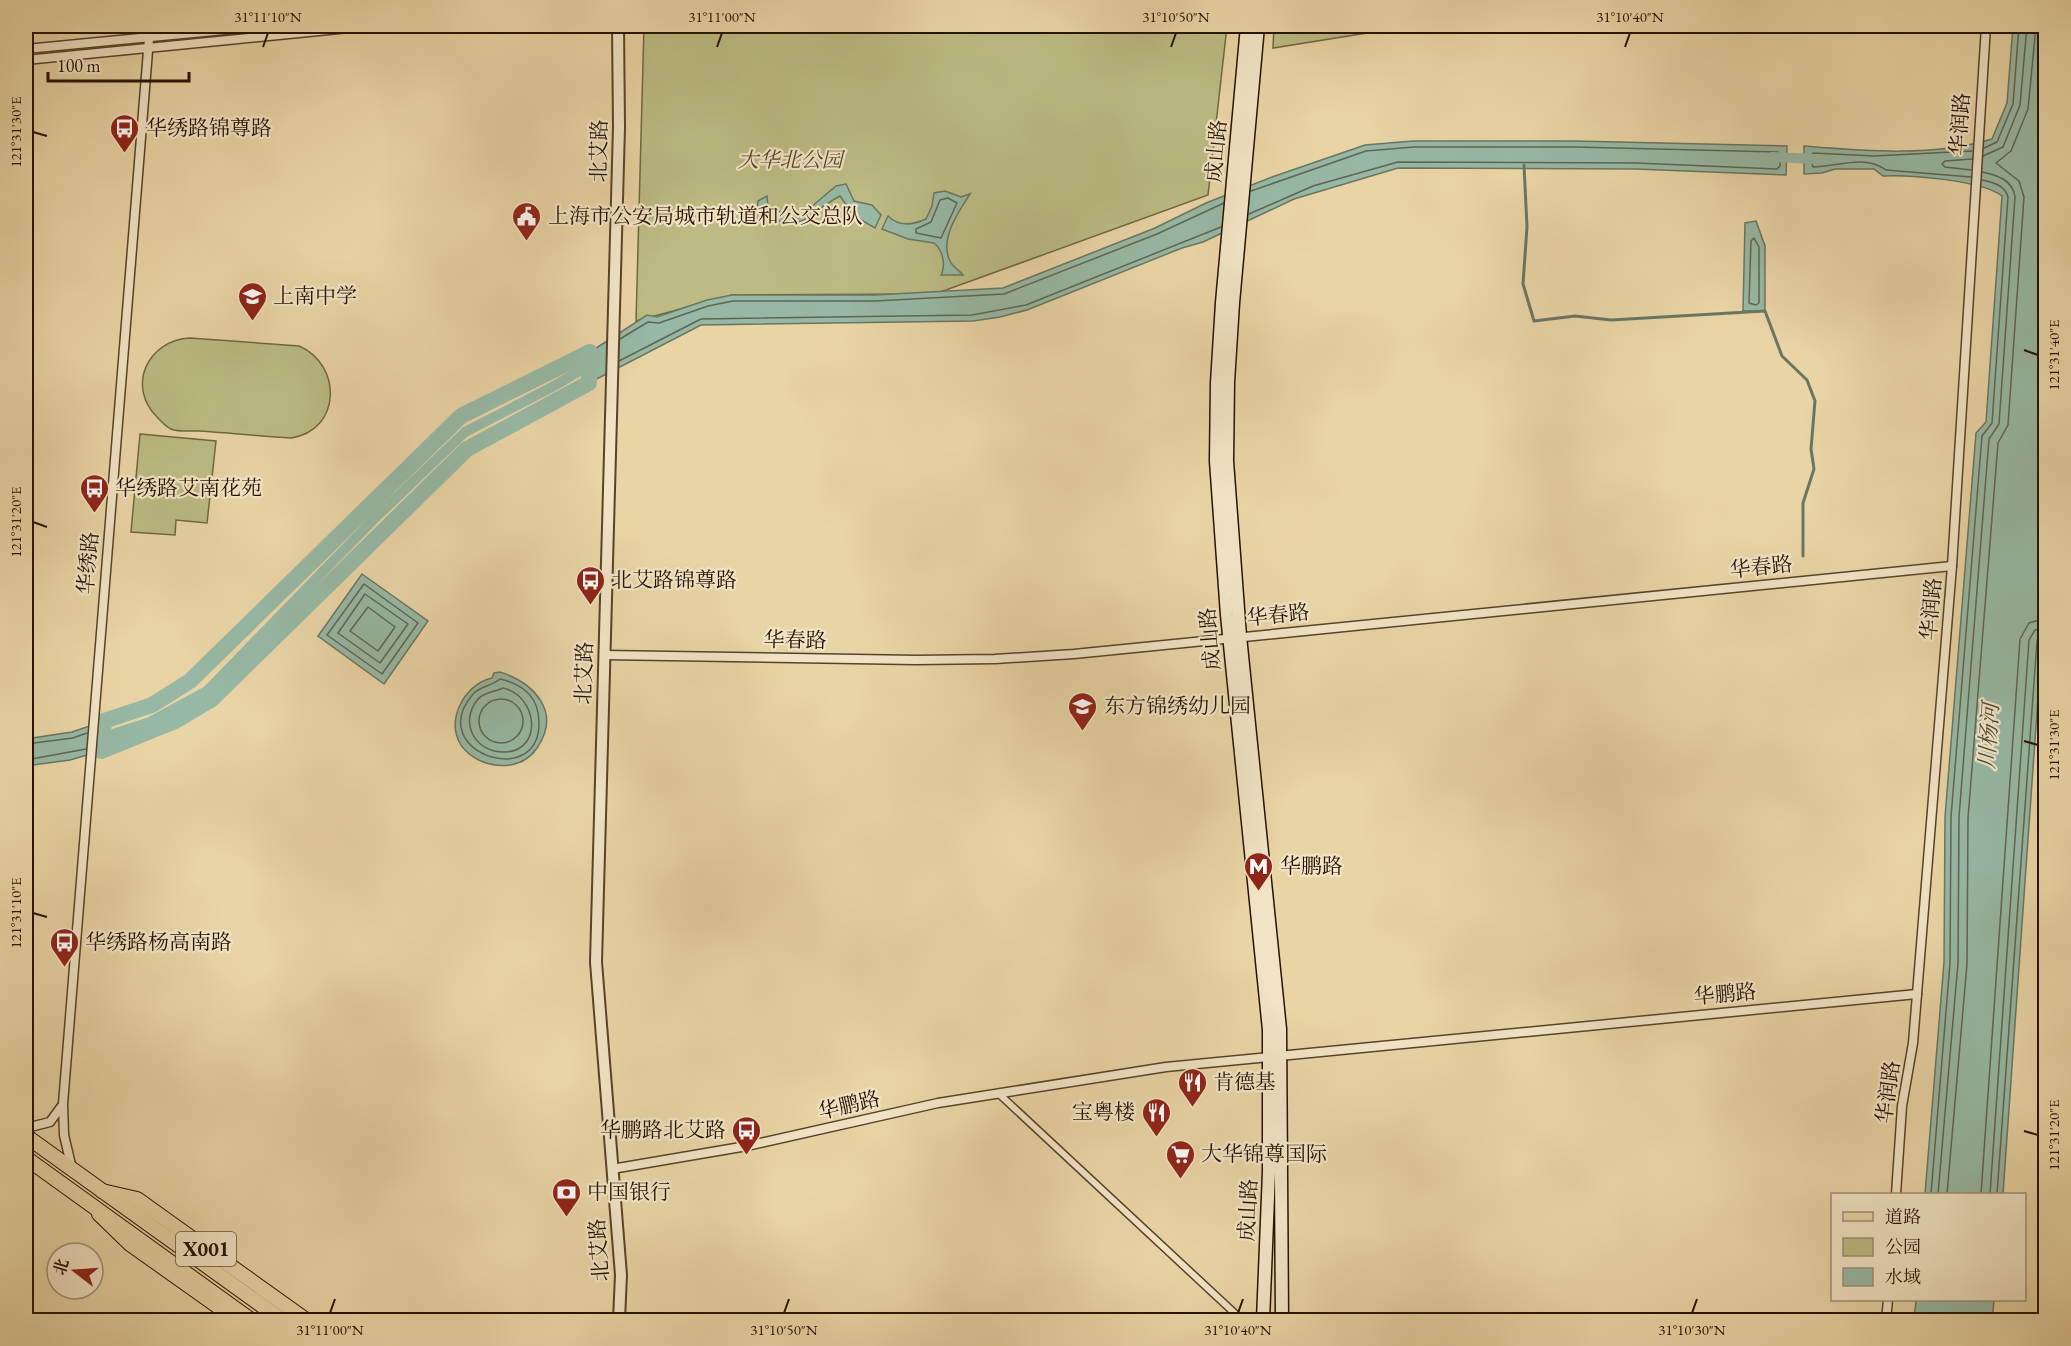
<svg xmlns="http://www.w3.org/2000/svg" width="2071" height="1346" viewBox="0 0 2071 1346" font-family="'EB Garamond','Noto Serif SC',serif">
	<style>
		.green { fill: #bbbb83; stroke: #706742; stroke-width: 1.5 }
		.water { fill: #97b8a4; stroke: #6a7662; stroke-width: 1.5 }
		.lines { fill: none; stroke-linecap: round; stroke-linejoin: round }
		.shore { stroke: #5e6652; stroke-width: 1.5 }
		.stream { stroke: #6a7662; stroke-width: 3 }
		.canal { stroke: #97b8a4; stroke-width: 10 }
		.river { stroke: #97b8a4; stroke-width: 16 }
		.pedestrian-casing { stroke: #574329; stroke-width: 9 }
		.minor-casing { stroke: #574329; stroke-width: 11 }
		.tertiary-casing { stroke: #574329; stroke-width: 14 }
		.secondary-casing { stroke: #261300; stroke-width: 15 }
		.primary-casing { stroke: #261300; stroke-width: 16 }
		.trunk-casing { stroke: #261300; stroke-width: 16 }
		.pedestrian { stroke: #f1e3c4; stroke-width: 6 }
		.minor { stroke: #f1e3c4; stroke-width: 8 }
		.tertiary { stroke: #f1e3c4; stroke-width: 10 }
		.secondary { stroke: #f1e3c4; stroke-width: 12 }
		.primary { stroke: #e9d4a5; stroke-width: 14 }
		.trunk { stroke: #e9d4a5; stroke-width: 14 }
		.ticks { fill: none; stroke: #261300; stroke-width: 2 }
		.labels { text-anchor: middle; stroke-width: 4.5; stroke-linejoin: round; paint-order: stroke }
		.shield { fill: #f1e3c4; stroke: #63513b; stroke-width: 1.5 }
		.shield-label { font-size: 20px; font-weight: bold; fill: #261300 }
		.street-label { font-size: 21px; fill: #261300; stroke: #f1e3c4 }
		.poi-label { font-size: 21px; fill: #261300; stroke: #f1e3c4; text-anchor: start }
		.park-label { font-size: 21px; font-style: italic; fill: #534527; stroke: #f1e3c4 }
		.water-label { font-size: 22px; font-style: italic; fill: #4e4d39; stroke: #f1e3c4 }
		.neatline { fill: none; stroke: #261300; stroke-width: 2 }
		.ticks-label { font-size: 15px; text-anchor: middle; fill: #261300 }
	</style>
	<rect width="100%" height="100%" fill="#e9d4a5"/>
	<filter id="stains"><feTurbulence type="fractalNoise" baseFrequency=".00333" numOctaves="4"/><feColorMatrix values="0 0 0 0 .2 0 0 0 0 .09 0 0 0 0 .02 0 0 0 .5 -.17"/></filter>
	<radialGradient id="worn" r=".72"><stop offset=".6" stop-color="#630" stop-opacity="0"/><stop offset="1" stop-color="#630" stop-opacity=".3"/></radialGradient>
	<g class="green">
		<path d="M644,26h583l-19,169 -273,99 -203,1 -96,26z"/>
		<path d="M1274,26h137l-138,22z"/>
		<path d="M190,338l109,8c44,19 42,85 -8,92 -31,-2 -61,-5 -92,-7 -8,0 -21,1 -28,-2 -5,-2 -10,-8 -14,-12 -31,-31 -9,-77 33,-79z"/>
		<path d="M140,434l76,7 -9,82 -31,-3 -1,15 -44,-3z"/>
	</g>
	<g class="water">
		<path d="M2013,26h32v572l-42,596h-78l19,-232 1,-145 31,-384 10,-11 16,-226c-20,-16 -92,-21 -119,-20l-9,-7h-39l-13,4 -18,1v-28c61,5 129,11 188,-7l15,-36z"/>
		<path d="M1413,141h162l212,5 -1,29 -150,-6 -238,-1 -104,31 -91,43 -21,6 -155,62 -27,7 -27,4 -272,4 -112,58 1,-31 57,-37 10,2 50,-17 25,-5h143l128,-7 152,-60 51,-25 66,-26 93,-32z"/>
		<path d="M846,184l8,17 18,4 9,10 -6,13 -21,-12 -14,-20c-37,20 -32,36 -78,21l-6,3 2,-19 9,-5 1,11 30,11 38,-32z"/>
		<path d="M945,191l16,6 9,-3c-11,17 -31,45 -20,67 2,5 9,9 13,14h-22c5,-9 2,-25 -7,-32l-26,-4 -26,-10 6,-13c11,11 25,9 38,3l6,-13 2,-13z"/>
		<path d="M1756,221l9,25v65h-22l2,-88z"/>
		<path d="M362,574l66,47 -44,63 -66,-48z"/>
		<path d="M500,672c34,11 62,40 37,76 -16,24 -53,22 -72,2 -23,-24 -2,-66 27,-72l2,-5z"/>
		<path d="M104,721l-3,30 -31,9 -44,6v-27l46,-7z"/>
		<path d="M1916,1300h78l-2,20h-78z"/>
	</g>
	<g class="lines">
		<g class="shore">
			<path d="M1984,148l13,-6 16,-38 6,-78"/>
			<path d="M1983,156l20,-9 17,-42 7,-79"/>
			<path d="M1971,170l-26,-3 -3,-3 3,-3 27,-2"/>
			<path d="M1971,177l-85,-7c-22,-16 -49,-3 -73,-3l-3,-11 3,-3 61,3 98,-5"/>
			<path d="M948,198l9,5 -16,35 -25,-5v-4l15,-7 9,-22z"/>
			<path d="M1249,214l64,-28 85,-24 238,1 141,6 3,-3v-11l-2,-3 -203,-5h-161l-48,4 -115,40"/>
			<path d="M1754,238l5,9v56l-3,2 -7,-2 2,-62z"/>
			<path d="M620,339l28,-17 11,1 49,-17 25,-5h142l129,-7 153,-60 67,-31"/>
			<path d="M619,361l82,-42 271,-4 54,-10 195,-78"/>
			<path d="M364,584l54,39 -36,51 -55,-39z"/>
			<path d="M365,594l43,30 -28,39 -42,-30z"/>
			<path d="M368,607l27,20 -17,24 -28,-20z"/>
			<path d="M500,679c18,4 35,14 38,34 13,81 -117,42 -65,-19 7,-8 19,-8 27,-15z"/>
			<path d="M503,688c35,8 40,62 3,64 -30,2 -48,-29 -28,-53 6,-7 17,-7 25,-11z"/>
			<circle cx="501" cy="721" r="22"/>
			<path d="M26,744l47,-6 14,-5"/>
			<path d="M26,760l60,-11"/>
			<path d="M1931,1194l19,-231 1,-146 31,-381 10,-13 16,-226c-3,-12 -16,-15 -26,-17"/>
			<path d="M1938,1194l20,-231 1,-146 30,-378 10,-15 16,-227c-2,-17 -18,-22 -33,-25"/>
			<path d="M1947,1194l20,-230 1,-146 30,-375 10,-18 16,-228 -5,-16 -23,-18 15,-12 17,-42 8,-83"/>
			<path d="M1981,1194l39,-555 9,-16 17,-5"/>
			<path d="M1990,1194l39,-554 6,-10 11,-3"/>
			<path d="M1997,1194l40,-553 2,-5 7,-1"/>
		</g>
		<path class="stream" d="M1524,165l3,62 -4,57 11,37 41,-5 36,4 154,-9 17,45 25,24 8,21 -4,48 3,20 -11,34v53"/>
		<g class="canal">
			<path d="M1772,157l44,2"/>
			<path d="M91,741l59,-19 57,-31 166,-171 92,-88 91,-47 45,-27"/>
		</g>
		<path class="river" d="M590,352l-1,31 -122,66 -255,250 -37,22 -74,30 3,-30 48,-16 38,-24 271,-265z"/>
		<defs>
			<path id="pedestrian" d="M998,1093l244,227"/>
			<g id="minor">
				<path d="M26,49l239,-23"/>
				<path d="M26,60l343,-34"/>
				<path d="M605,655l311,5 79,-1 79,-5 878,-88"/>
				<path d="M26,1128l24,-6 11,-15"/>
				<path d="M72,1169l-8,-34 -1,-31 87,-1078"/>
				<path d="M612,1169l135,-23 191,-43 228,-36 751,-73"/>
				<path d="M1896,1194l6,-88 11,-63 39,-477 34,-540"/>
				<path d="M1886,1320l2,-20"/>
			</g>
			<path id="tertiary" d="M618,26l1,101 -23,835 25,313 -2,45"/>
			<g id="secondary">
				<path d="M1247,26l-25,277 -5,80 -1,78 11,154 42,415v142l-6,148"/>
				<path d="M1258,26l-25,277 -5,79 -1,79 13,175 40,393 2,291"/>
			</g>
			<g id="primary">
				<path d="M102,1191l35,8 169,121"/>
				<path d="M99,1214l31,30 107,76"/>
			</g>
			<g id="trunk">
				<path d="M26,1136l256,184"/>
				<path d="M26,1158l225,162"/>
			</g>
		</defs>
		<use href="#pedestrian" class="pedestrian-casing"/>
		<use href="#minor" class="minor-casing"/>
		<use href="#tertiary" class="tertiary-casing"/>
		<use href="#secondary" class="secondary-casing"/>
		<use href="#primary" class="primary-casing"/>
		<use href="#trunk" class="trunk-casing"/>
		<use href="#pedestrian" class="pedestrian"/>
		<use href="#minor" class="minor"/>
		<use href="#tertiary" class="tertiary"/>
		<use href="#secondary" class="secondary"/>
		<use href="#primary" class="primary"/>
		<use href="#trunk" class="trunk"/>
	</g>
	<path class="ticks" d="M263,47l5,-14M717,47l5,-14M1171,47l5,-14M1625,47l5,-14M33,132l14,4M2024,350l14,5M33,522l14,5M2024,741l14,4M33,913l14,4M2024,1131l14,4M330,1313l5,-14M784,1313l5,-14M1238,1313l5,-14M1692,1313l5,-14"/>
	<defs>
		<symbol id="bus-pin" viewBox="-11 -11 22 30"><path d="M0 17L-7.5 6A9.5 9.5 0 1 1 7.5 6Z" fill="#8f2418" stroke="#f1e3c4"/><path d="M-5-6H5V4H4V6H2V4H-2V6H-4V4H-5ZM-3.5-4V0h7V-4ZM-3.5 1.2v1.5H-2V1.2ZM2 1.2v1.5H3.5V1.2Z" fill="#fff"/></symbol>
		<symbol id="civic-pin" viewBox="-11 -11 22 30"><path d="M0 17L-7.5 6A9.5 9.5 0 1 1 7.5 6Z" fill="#8f2418" stroke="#f1e3c4"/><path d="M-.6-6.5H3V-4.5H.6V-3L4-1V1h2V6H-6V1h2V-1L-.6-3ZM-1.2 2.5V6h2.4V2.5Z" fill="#fff"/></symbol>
		<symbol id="school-pin" viewBox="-11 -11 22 30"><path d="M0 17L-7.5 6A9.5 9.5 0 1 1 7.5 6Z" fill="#8f2418" stroke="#f1e3c4"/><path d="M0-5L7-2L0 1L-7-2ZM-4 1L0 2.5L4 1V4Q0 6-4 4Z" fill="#fff"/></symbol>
		<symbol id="metro-pin" viewBox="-11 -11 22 30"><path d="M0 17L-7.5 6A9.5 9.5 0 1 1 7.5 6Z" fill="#8f2418" stroke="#f1e3c4"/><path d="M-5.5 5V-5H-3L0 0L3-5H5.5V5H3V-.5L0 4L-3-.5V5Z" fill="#fff"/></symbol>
		<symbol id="restaurant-pin" viewBox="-11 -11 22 30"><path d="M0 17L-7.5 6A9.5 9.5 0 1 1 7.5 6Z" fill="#8f2418" stroke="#f1e3c4"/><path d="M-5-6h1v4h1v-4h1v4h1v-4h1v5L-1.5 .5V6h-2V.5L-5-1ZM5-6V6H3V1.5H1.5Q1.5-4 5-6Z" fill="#fff"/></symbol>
		<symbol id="supermarket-pin" viewBox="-11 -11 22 30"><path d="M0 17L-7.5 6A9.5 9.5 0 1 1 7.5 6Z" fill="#8f2418" stroke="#f1e3c4"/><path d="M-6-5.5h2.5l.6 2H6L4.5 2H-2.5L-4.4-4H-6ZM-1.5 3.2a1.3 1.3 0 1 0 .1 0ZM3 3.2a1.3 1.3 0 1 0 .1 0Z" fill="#fff"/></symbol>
		<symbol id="bank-pin" viewBox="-11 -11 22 30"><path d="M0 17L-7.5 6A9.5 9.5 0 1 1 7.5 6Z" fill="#8f2418" stroke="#f1e3c4"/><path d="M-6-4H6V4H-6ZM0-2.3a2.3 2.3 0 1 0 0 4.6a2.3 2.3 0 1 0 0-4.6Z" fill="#fff"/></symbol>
	</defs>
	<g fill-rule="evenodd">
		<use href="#bus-pin" x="108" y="112" width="33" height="45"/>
		<use href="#civic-pin" x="510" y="200" width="33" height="45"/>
		<use href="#school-pin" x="236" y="280" width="33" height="45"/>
		<use href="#bus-pin" x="78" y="472" width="33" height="45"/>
		<use href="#bus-pin" x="574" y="564" width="33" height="45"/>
		<use href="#school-pin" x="1066" y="690" width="33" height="45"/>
		<use href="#metro-pin" x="1242" y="850" width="33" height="45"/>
		<use href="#bus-pin" x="48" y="926" width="33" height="45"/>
		<use href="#restaurant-pin" x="1176" y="1066" width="33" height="45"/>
		<use href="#restaurant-pin" x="1140" y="1096" width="33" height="45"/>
		<use href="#bus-pin" x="730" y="1114" width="33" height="45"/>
		<use href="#supermarket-pin" x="1164" y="1138" width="33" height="45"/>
		<use href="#bank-pin" x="550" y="1176" width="33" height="45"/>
	</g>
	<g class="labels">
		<rect class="shield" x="176" y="1232" width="60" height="34" rx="4.5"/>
		<g class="shield-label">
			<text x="206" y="1256">X001</text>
		</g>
		<g class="street-label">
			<text transform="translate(1960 124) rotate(-86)" y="7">华润路</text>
			<text transform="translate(599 151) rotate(-89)" y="7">北艾路</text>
			<text transform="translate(1216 151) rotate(-85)" y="7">成山路</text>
			<text transform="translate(88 563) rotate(-85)" y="7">华绣路</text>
			<text transform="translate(1761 567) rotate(-6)" y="7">华春路</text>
			<text transform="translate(1931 609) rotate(-85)" y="7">华润路</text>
			<text transform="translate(1278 615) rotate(-6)" y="7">华春路</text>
			<text transform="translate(1210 639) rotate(-95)" y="7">成山路</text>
			<text transform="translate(795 640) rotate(1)" y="7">华春路</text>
			<text transform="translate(584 673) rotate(-88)" y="7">北艾路</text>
			<text transform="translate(1725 994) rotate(-5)" y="7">华鹏路</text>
			<text transform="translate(1888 1092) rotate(-82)" y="7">华润路</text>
			<text transform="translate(849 1105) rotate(-13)" y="7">华鹏路</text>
			<text transform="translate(1248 1210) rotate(-87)" y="7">成山路</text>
			<text transform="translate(599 1250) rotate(-94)" y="7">北艾路</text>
		</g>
		<g class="poi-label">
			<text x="146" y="135">华绣路锦尊路</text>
			<text x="548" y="223">上海市公安局城市轨道和公交总队</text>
			<text x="273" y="303">上南中学</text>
			<text x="115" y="495">华绣路艾南花苑</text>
			<text x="611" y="587">北艾路锦尊路</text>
			<text x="1104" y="713">东方锦绣幼儿园</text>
			<text x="1280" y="873">华鹏路</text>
			<text x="85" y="949">华绣路杨高南路</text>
			<text x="1213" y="1089">肯德基</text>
			<text x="1135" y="1119" text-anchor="end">宝粤楼</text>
			<text x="726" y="1137" text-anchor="end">华鹏路北艾路</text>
			<text x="1201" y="1161">大华锦尊国际</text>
			<text x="587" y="1199">中国银行</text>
		</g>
		<g class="park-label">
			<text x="790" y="167">大华北公园</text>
		</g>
		<g class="water-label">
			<text transform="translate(1988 736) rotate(-86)" y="8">川杨河</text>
		</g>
	</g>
	<rect width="2071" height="1346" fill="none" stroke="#e9d4a5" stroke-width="66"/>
	<rect x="1831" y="1193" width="195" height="108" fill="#f1e3c4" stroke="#a09076" stroke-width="1.5"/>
	<rect x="1843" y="1212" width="30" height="9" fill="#e9d4a5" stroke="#a09076" stroke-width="1.5"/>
	<text x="1885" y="1223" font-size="18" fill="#261300">道路</text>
	<rect x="1843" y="1238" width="30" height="18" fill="#bbbb83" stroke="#a09076" stroke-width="1.5"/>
	<text x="1885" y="1253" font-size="18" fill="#261300">公园</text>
	<rect x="1843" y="1268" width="30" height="18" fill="#97b8a4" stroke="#a09076" stroke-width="1.5"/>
	<text x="1885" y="1283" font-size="18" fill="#261300">水域</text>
	<g transform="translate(75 1271) rotate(287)"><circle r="28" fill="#f1e3c4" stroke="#a09076" stroke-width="1.5"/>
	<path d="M0-4.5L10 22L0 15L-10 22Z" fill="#8f2418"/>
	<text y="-9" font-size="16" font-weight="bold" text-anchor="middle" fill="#261300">北</text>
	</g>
	<path d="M48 72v9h141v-9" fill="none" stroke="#261300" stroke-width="3"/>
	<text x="57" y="72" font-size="18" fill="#261300" stroke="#f1e3c4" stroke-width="4.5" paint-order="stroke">100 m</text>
	<rect x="33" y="33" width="2005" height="1280" class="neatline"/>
	<g class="ticks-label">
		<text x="268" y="22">31°11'10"N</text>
		<text x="722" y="22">31°11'00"N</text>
		<text x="1176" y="22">31°10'50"N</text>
		<text x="1630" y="22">31°10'40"N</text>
		<text transform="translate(16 132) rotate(-90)" y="5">121°31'30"E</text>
		<text transform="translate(2054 355) rotate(-90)" y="5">121°31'40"E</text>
		<text transform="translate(16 522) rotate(-90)" y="5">121°31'20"E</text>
		<text transform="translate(2054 745) rotate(-90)" y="5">121°31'30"E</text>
		<text transform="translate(16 913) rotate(-90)" y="5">121°31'10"E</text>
		<text transform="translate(2054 1135) rotate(-90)" y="5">121°31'20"E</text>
		<text x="330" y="1335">31°11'00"N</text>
		<text x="784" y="1335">31°10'50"N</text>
		<text x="1238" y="1335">31°10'40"N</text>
		<text x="1692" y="1335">31°10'30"N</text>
	</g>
	<rect width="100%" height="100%" filter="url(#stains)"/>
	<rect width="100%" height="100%" fill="url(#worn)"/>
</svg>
